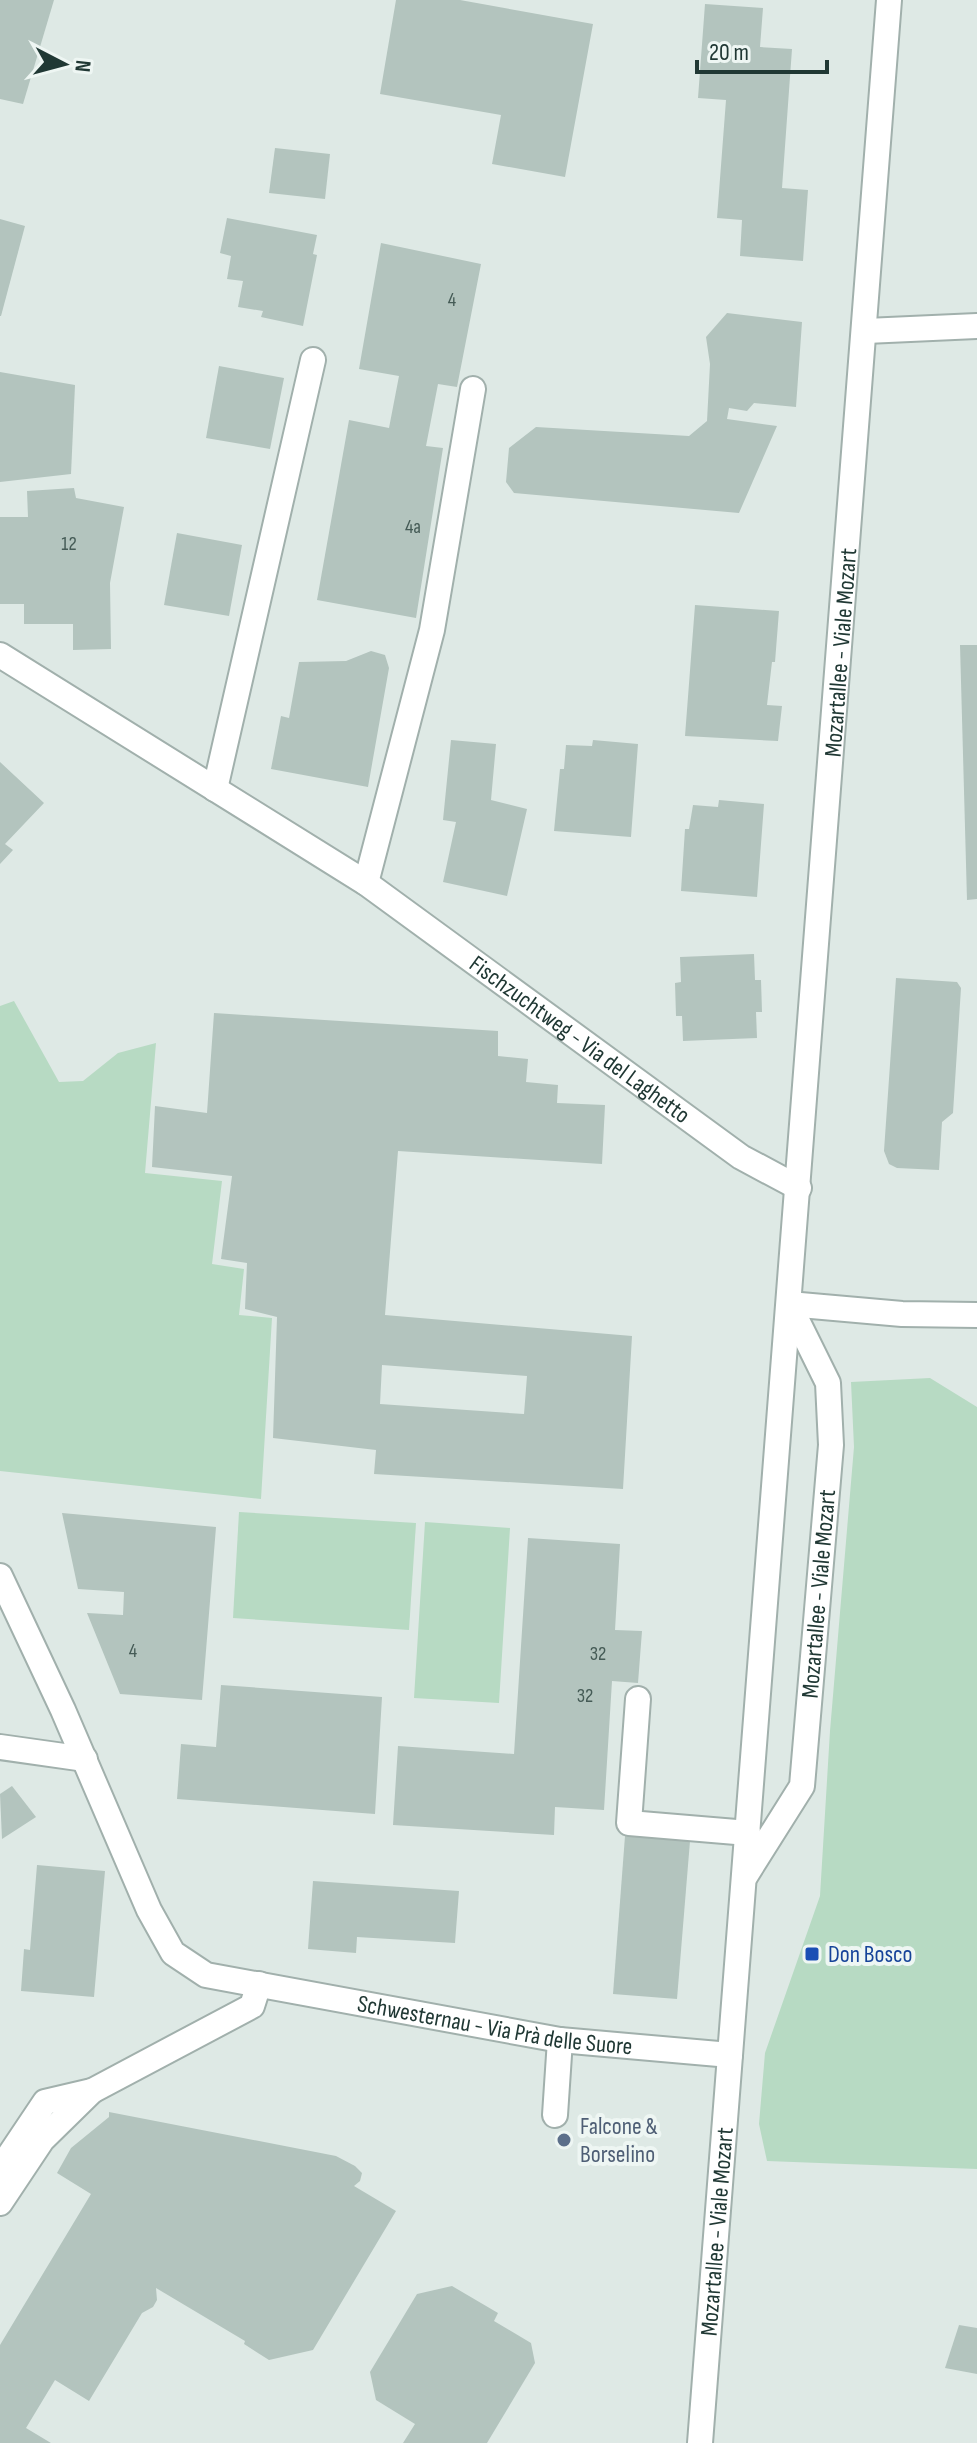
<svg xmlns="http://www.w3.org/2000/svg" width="977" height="2443" viewBox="0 0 977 2443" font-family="'Sofia Sans Condensed',sans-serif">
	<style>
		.green { fill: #b7dac3 }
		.building { fill: #b3c4be; fill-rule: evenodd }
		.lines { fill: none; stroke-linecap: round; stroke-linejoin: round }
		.service-casing { stroke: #a1b0ac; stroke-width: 28 }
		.minor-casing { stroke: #a1b0ac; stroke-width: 28 }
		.tertiary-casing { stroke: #a1b0ac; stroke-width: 28 }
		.service { stroke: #fff; stroke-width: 24 }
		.minor { stroke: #fff; stroke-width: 24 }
		.tertiary { stroke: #fff; stroke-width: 24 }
		.transit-dot { fill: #1a4fb4; stroke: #eef6f3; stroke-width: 3 }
		.service-dot { fill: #5c6f8a; stroke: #eef6f3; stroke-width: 3 }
		.labels { text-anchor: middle; stroke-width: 8; stroke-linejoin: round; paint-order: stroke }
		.number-label { font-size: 20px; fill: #455b56 }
		.street-label { font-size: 24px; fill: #203834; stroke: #eef6f3 }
		.transit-label { font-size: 24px; fill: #164399; stroke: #eef6f3; text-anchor: start }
		.service-label { font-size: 24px; fill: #4e5e75; stroke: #eef6f3; text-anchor: start }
	</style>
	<rect width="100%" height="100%" fill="#dee9e5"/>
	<g class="green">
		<path d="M14,1001l45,81 24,-1 35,-28 38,-10 -11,130 77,8 -10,83 32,5 -5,46 33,3 -11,181 -261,-28v-465z"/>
		<path d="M930,1378l47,29v762l-210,-8 -8,-37 6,-71 55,-157 10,-165 24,-284 -3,-65z"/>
		<path d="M239,1512l177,11 -7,107 -176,-12z"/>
		<path d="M425,1522l85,6 -11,175 -85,-5z"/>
	</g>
	<g class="building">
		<path d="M0,0h54l-31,104 -23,-5z"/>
		<path d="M396,0h64l133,24 -28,153 -73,-13 9,-49 -121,-21z"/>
		<path d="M705,4l58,4 -3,39 32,2 -10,139 26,2 -5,71 -63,-5 2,-36 -25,-2 9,-118 -28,-2z"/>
		<path d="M275,148l55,6 -5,45 -56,-6z"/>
		<path d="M227,218l90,17 -4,19 4,1 -14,71 -42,-9 2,-6 -25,-4 5,-26 -16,-2 4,-23 -11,-3z"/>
		<path d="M0,219l25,7 -24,90h-1z"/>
		<path d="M381,243l100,21 -24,123 -19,-3 -12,62 17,2 -27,170 -99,-18 32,-180 40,8 10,-52 -40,-7z"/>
		<path d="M727,313l75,9 -6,85 -42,-4 -7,8 -18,-3 -2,11 50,7 -38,87 -225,-20 -8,-11 3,-34 27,-21 153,9 18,-15 3,-57 -4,-27z"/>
		<path d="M219,366l65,12 -14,71 -64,-11z"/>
		<path d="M0,372l75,13 -4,89 -71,8z"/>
		<path d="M74,488l2,10 48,9 -14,76 1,66 -38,1v-26h-49v-20h-24v-87h28l-1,-26z"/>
		<path d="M177,533l65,12 -13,71 -65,-11z"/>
		<path d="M695,605l84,6 -4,51h-3l-5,43 15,1 -4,35 -93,-5z"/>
		<path d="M960,645h17v254l-10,1z"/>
		<path d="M371,651l14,4 4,13 -21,119 -97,-18 10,-53 8,2 10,-56 47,-1z"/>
		<path d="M451,740l45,4 -5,56 36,9 -20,87 -64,-14 13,-60 -13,-2z"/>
		<path d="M593,740l45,4 -7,93 -77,-6 6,-62h4l2,-24 26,1z"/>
		<path d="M0,762l44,41 -39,41 8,6 -13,14z"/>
		<path d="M719,800l45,4 -7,93 -76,-6 4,-62h4l4,-24 25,2z"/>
		<path d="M754,954l1,26h6l1,32h-6l1,26 -74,3 -1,-25h-6l-1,-33 6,-1 -1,-25z"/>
		<path d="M896,978l61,4 4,6 -8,125 -11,9 -3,48 -42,-2 -8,-4 -5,-13z"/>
		<path d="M214,1013l284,18v25l30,3 -2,23 32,3 -1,18 48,2 -3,59 -204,-13 -13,164 247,21 -9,153 -249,-15 2,-24 -103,-12 4,-121 -32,-8 2,-46 -26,-4 11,-83 -80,-9 3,-61 52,7zM382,1365l145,11 -3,38 -144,-10z"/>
		<path d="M62,1513l154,14 -14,173 -82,-6 -33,-81 36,2 1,-23 -46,-3z"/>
		<path d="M528,1538l92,6 -5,86 27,1 -4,52 -26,-2 -8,129 -49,-3 -1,28 -161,-10 5,-79 116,8z"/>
		<path d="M221,1685l161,12 -7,117 -198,-15 4,-55 35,3z"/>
		<path d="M12,1786l24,31 -34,22 -2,-45z"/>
		<path d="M625,1836l65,5 -13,158 -64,-5z"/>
		<path d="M37,1865l68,6 -11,126 -73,-6 3,-42 6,1z"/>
		<path d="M313,1881l146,10 -4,52 -98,-6 -1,16 -48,-4z"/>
		<path d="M109,2112l227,44 19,10 7,7 -2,8 -6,5 42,25 -83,139 -44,10 -25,-16 1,-3 -89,-53 1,12 -4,7 -11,6 -53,88 -34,-21 -29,48 25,15h-51v-98l91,-151 -34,-21 14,-25 38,-31z"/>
		<path d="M452,2286l46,27 -4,8 37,22 4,20 -48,80h-84l12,-19 -39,-24 -6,-28 47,-78z"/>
		<path d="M959,2325l18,3v46l-32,-6z"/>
	</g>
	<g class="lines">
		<defs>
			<g id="service">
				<path d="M638,1699l-9,124 119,10"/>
				<path d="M555,2115l5,-75"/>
			</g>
			<g id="minor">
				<path d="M866,331l111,-5"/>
				<path id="s1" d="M0,655l366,228 375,274 58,31"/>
				<path d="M215,789l98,-429"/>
				<path d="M366,883l66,-253 41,-241"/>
				<path d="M789,1304l113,10 75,1"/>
				<path id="s2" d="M0,1576l63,134 86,200 24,43 33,22 354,65 170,15"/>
				<path d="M0,1747l85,12"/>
				<path d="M0,2169l45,-67 47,-11 160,-85 7,-22"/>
				<path d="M0,2203l42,-63 50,-49"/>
			</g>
			<g id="tertiary">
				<path id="s3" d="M746,1875l56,-89 29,-341 -3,-62 -39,-79"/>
				<path id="s4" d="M700,2443c64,-814 130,-1628 189,-2443"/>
			</g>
		</defs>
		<use href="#service" class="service-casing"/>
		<use href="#minor" class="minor-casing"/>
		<use href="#tertiary" class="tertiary-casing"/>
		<use href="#service" class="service"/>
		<use href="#minor" class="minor"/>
		<use href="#tertiary" class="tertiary"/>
	</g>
	<rect class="transit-dot" x="804" y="1946" width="16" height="16" rx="4"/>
	<circle class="service-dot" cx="564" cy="2140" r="8"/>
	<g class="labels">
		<g class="number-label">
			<text x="452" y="306">4</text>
			<text x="413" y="533">4a</text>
			<text x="69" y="550">12</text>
			<text x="133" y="1657">4</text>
			<text x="598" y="1660">32</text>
			<text x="585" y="1702">32</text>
		</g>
		<g class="street-label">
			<text dy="8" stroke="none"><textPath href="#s4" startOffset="1796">Mozartallee - Viale Mozart</textPath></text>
			<text dy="8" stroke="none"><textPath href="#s1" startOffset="696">Fischzuchtweg - Via del Laghetto</textPath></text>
			<text dy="8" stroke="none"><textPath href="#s3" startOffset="298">Mozartallee - Viale Mozart</textPath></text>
			<text dy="8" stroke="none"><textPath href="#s2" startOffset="748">Schwesternau - Via Prà delle Suore</textPath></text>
			<text dy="8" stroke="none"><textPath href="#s4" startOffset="212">Mozartallee - Viale Mozart</textPath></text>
		</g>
		<g class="transit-label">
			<text x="828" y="1962">Don Bosco</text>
		</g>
		<g class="service-label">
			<text x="580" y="2134">Falcone &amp;<tspan x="580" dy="28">Borselino</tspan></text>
		</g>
	</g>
	<g transform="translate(64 64) rotate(96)" stroke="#eef6f3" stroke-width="6" paint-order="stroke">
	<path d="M0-6L14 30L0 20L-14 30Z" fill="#203834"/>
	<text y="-12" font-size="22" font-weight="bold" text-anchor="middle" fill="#203834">N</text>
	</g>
	<path d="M697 60v12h130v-12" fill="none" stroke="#203834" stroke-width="4"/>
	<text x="709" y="60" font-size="24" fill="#203834" stroke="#eef6f3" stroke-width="6" paint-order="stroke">20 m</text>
</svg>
